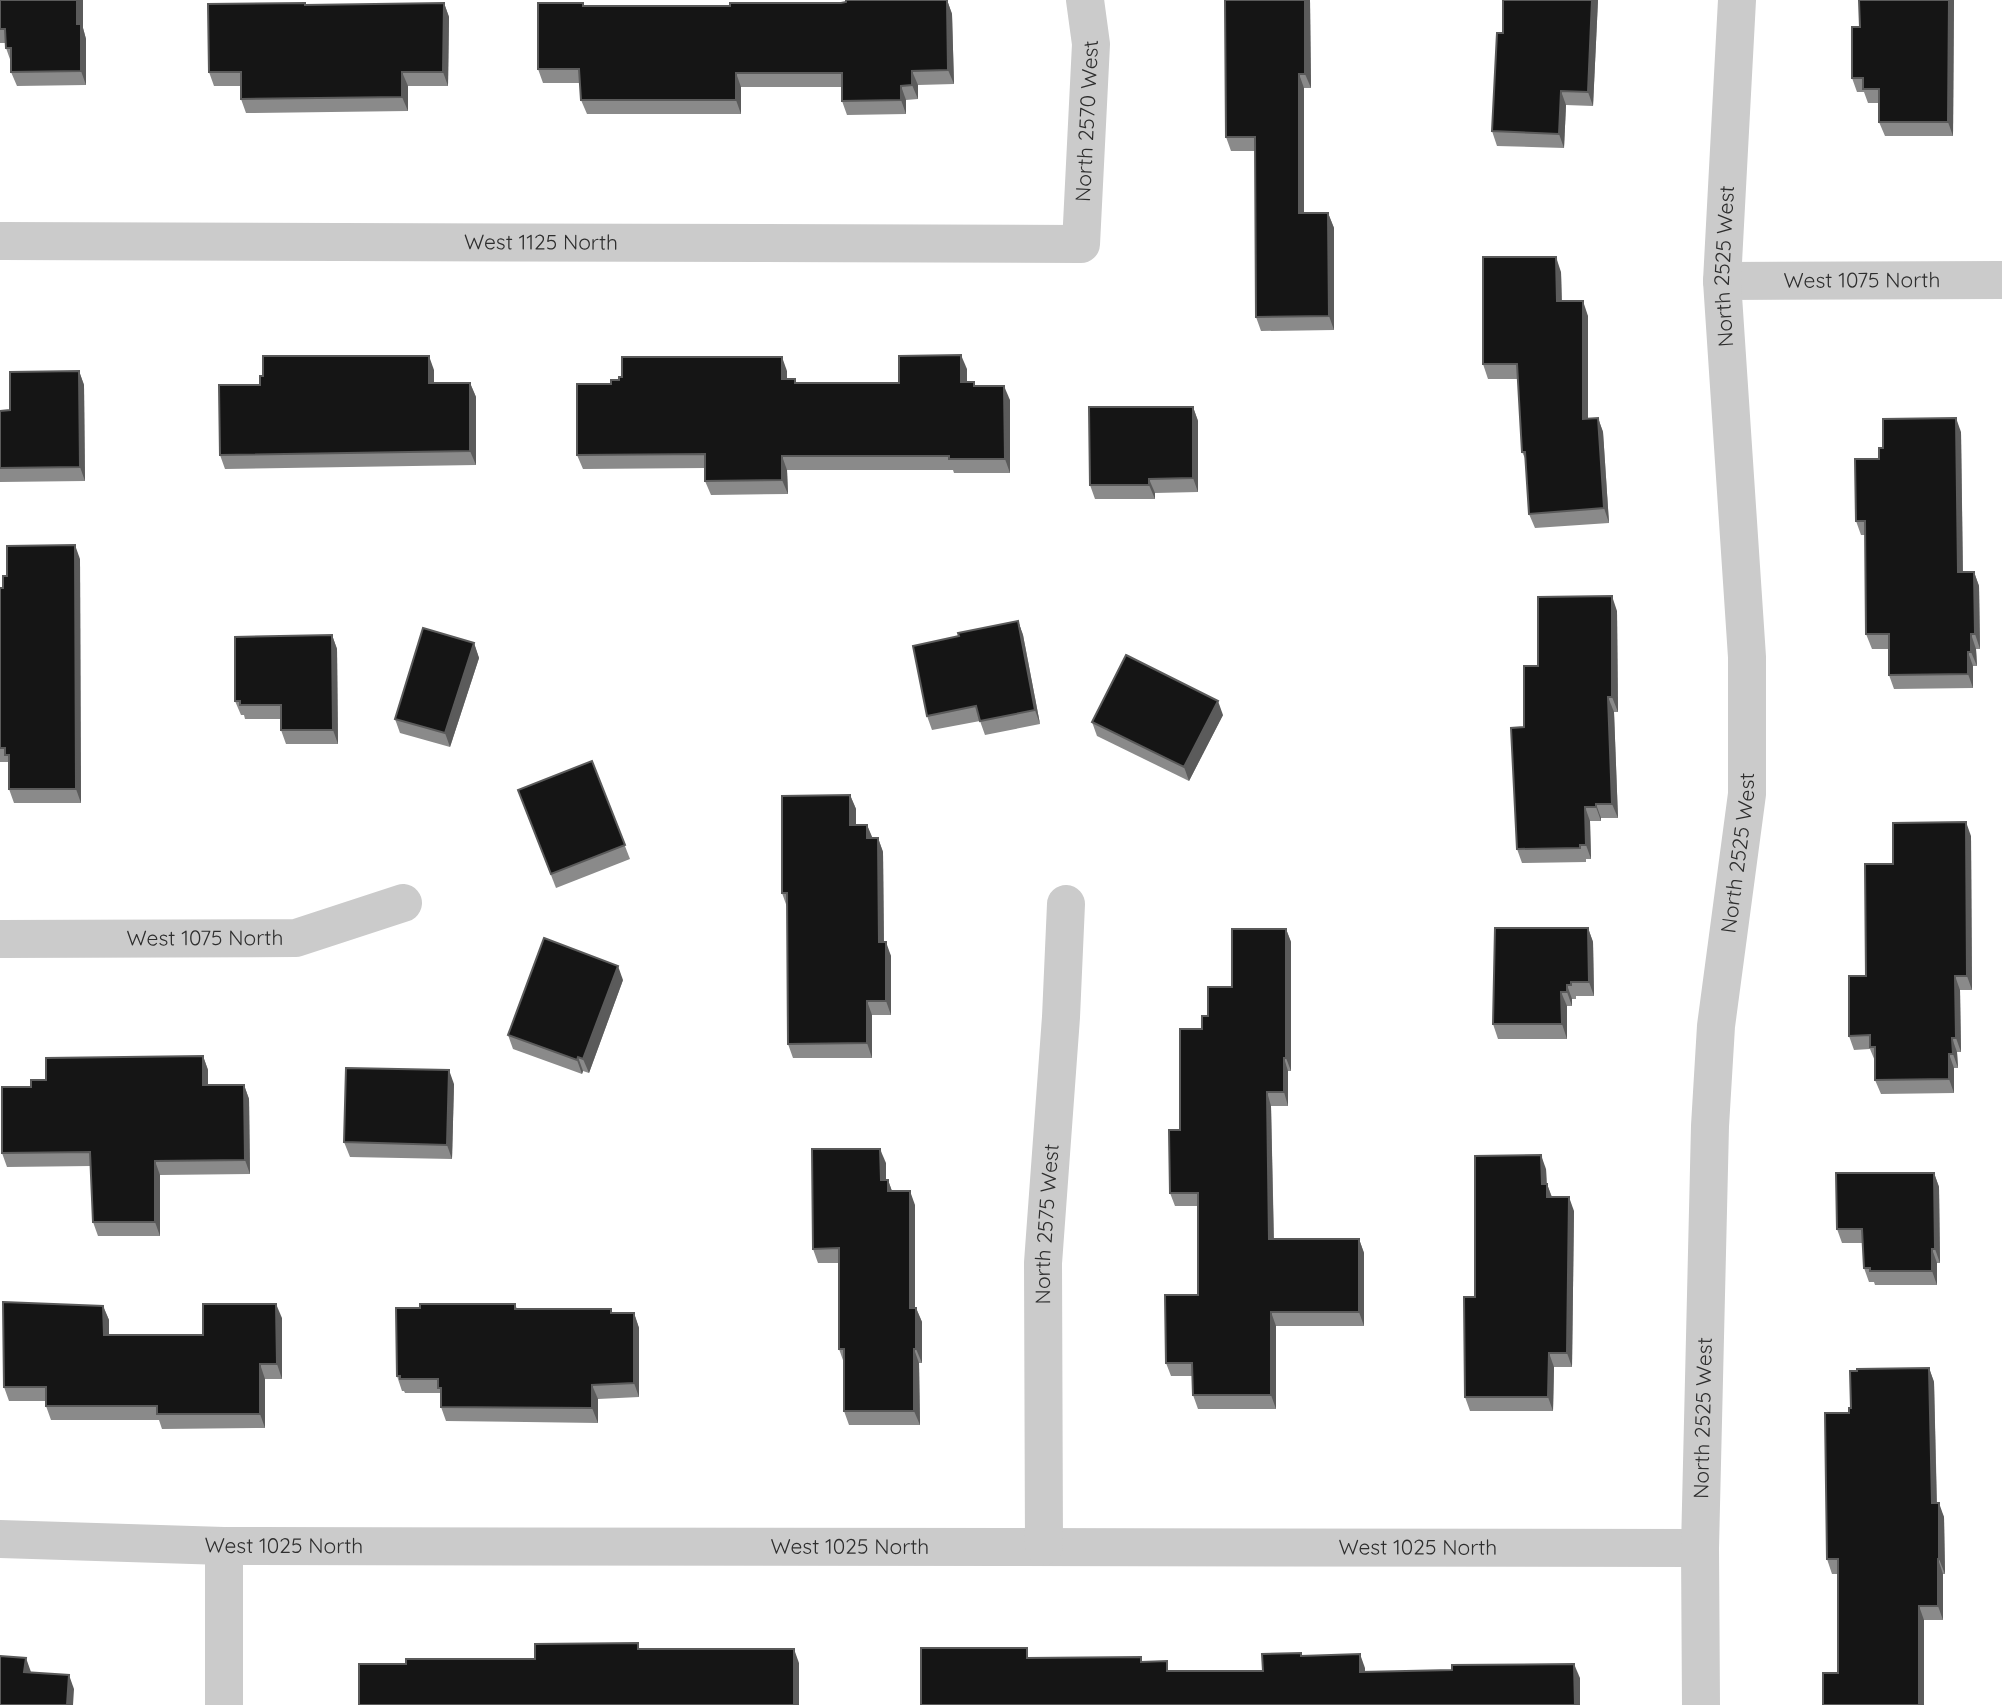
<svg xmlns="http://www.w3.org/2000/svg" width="2002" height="1705" viewBox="0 0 2002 1705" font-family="Quicksand,sans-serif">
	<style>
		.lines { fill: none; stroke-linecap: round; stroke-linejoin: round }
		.street { stroke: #cbcbcb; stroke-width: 38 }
		.wall { fill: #8a8a8a }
		.shaded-wall { fill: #5b5b5b }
		.building { fill: #151515; stroke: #5b5b5b; stroke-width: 2 }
		.labels { text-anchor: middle; stroke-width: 7; stroke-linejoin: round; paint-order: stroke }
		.street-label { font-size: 21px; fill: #2e2e2e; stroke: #fff }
	</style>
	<rect width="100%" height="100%" fill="#fff"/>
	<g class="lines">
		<g class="street">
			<path id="s1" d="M0,241l1081,3 10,-200 -6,-44"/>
			<path id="s2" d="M1722,281l280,-1"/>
			<path id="s3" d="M0,939l296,-1 107,-35"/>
			<path id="s4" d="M0,1539l224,7 1476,2"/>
			<path d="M224,1546v159"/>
			<path id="s5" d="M1044,1546l-1,-283 18,-246 5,-113"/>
			<path id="s6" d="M1701,1705l-1,-157 10,-422 6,-100 31,-232v-137l-25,-376 15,-281"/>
		</g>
	</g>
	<g class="wall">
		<path d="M0,0h83v28l3,11v46l-69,1 -6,-14v-10l-5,-14 -1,-5h-5z"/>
		<path d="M947,0l5,14 2,70 -36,1v14l-12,1v14l-59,1 -5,-14v-14h-101v27h-154l-6,-14 -1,-17h-37l-5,-14 45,-66 1,3h146z"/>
		<path d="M1225,0h85l1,88h-7v125h24l6,15v102l-73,1 -5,-14 -1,-166h-24l-5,-14z"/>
		<path d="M1598,0l-5,106 -27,-1 -2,43 -67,-2 -5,-15 11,-98z"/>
		<path d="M1954,0l-1,136h-68l-6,-14v-19h-11l-4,-11h-7l-5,-14z"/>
		<path d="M444,3l5,14 -1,69h-40v25l-162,2 -5,-14v-13h-27l-5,-14 97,-67z"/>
		<path d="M1561,272l1,29 26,15v103l10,-1 5,14 6,91 -74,5 -6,-14 -3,-54 -4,-8 -4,-73h-30l-5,-15z"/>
		<path d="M967,369v13l43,18v73h-56l-1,-3h-166l1,24 -77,1 -6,-14v-13l-122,1 -6,-14 34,-71 8,-4 168,-9v8l9,4h103z"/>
		<path d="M434,370v13h36l6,14v68l-251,4 -5,-14 40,-70z"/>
		<path d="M79,371l5,14 1,96 -85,1v-71l10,-1z"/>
		<path d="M1193,407l5,14v71l-43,1v6h-60l-5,-14z"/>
		<path d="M1961,432l2,140h11l5,14 1,63h-4l1,17h-4v22l-79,1 -5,-14v-26h-17l-6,-15 -1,-99h-4l-5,-14 27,-73z"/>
		<path d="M80,559l1,244h-67l-5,-14v-23l-1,-4h-8v-174h3l4,-12z"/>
		<path d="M1617,611l1,101h-4l4,106h-17v3h-11l1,38h-5v3l-64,1 -5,-14 21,-183z"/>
		<path d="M1018,621l5,14 17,89 -55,11 -5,-14 -48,9 -5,-14 32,-80z"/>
		<path d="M332,635l5,14 1,95h-52l-5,-14v-11h-36l-1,-4h-3l-6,-14z"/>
		<path d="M474,643l5,15 -29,89 -50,-14 -5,-14z"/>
		<path d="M1223,715l-34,66 -92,-45 -5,-14z"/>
		<path d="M592,761l38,98 -74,29 -38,-98z"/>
		<path d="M850,795l6,14v16h11l5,13h6l5,14 1,90 7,14v59h-19v43h-79l-5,-14 -1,-137 -5,-14z"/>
		<path d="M1971,836l1,154h-12l1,62h-4l1,16h-4v25l-73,1 -6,-14v-19l-5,-12 -16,1 -5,-14 17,-60 27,-112z"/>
		<path d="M1588,928l5,14 1,54h-18v3h-4v7h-5v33h-69l-5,-15z"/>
		<path d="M1286,929l5,13v129h-3v35h-17l3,133h85l5,14v73h-88v83h-78l-5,-14 -1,-19h-21l-5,-13 32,-68v-89h-23l-5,-13 10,-63 22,-101 6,-13 24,-29z"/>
		<path d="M623,980l-34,93 -6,-2 -1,3 -69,-25 -5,-14z"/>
		<path d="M203,1056l5,14v15h36l5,14 1,75 -90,1v61h-62l-5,-14 -2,-56 -84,1 -5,-14 29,-66 15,-7z"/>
		<path d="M454,1084l-2,75 -102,-2 -6,-15z"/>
		<path d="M886,1163v17h2l4,11 23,14v103h1l6,14v41h-3l1,62h-71l-5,-14v-48l-5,-14v-86h-21l-5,-14z"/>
		<path d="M1546,1169l1,15 5,13 22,14 -2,156h-18l-1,44h-83l-5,-14 10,-100z"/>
		<path d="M1934,1173l5,14 1,76h-3v22h-62l-1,-3h-5l-5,-14 -1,-25h-21l-5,-14z"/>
		<path d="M515,1304l2,5h94l1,4h22l5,15v69l-41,2v24l-152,-2 -5,-14 -1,-14h-35l-1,-2h-2l-5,-15 23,-68z"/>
		<path d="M103,1306l6,14v15h94l79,-17v61h-17v49l-103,1 -3,-9h-108l-5,-14v-5h-37l-5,-14z"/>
		<path d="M1929,1368l5,14 3,121 7,14 1,57h-2v46h-19v85l-86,-32v-99h-6l-5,-15 22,-146 2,-5z"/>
	</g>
	<g class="shaded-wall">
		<path d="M77,0h6v28l3,11v46l-5,-14 -4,-47z"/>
		<path d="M947,0l5,14 2,70 -6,-14z"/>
		<path d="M1305,0h5l1,88 -6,-14z"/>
		<path d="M1592,0h6l-5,106 -5,-14z"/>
		<path d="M1949,0h5l-1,136 -5,-14z"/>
		<path d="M444,3l5,14 -1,69 -5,-14z"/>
		<path d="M912,71l6,14v14l-6,-14z"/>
		<path d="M402,72l6,14v25l-6,-14z"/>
		<path d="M736,73l5,14v27l-5,-14z"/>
		<path d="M1299,74l5,14v139l-5,-14z"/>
		<path d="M901,86l5,14v14l-5,-14z"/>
		<path d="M1561,91l5,14 -2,43 -5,-14z"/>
		<path d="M1328,213l6,15v102l-5,-14z"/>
		<path d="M1556,257l5,15 1,44 -5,-15z"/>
		<path d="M1583,301l5,15v117l-5,-14z"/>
		<path d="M961,355l6,14v27l-6,-14z"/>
		<path d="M429,356l5,14v27l-5,-14z"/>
		<path d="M782,357l5,14v22l-5,-14z"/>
		<path d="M79,371l5,14 1,96 -5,-14z"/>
		<path d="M470,383l6,14v68l-6,-14z"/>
		<path d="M1004,386l6,14v73l-5,-14z"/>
		<path d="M1193,407l5,14v71l-5,-14z"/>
		<path d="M1598,418l5,14 6,91 -5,-15z"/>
		<path d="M1956,418l5,14 2,155 -5,-15z"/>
		<path d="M782,456l5,14 1,24 -6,-14z"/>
		<path d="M1149,479l6,14v6l-6,-14z"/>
		<path d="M75,545l5,14 1,244 -5,-14z"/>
		<path d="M1974,572l5,14 1,63 -5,-15z"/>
		<path d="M1612,596l5,15 1,101 -6,-15z"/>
		<path d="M1018,621l5,14 17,89 -5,-14z"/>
		<path d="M1971,634l5,15 1,17 -6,-14z"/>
		<path d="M332,635l5,14 1,95 -5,-14z"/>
		<path d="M474,643l5,15 -29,89 -5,-14z"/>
		<path d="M1968,652l5,14v22l-5,-14z"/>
		<path d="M1608,697l6,15 4,106 -6,-14z"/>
		<path d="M1218,701l5,14 -34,66 -5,-14z"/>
		<path d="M850,795l6,14v30l-6,-14z"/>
		<path d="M1596,804l5,14v3l-5,-14z"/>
		<path d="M1585,807l5,14 1,38 -5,-14z"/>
		<path d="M1966,822l5,14 1,154 -5,-14z"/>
		<path d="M867,825l6,14 -6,-1z"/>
		<path d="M878,838l5,14 1,104 -5,-14z"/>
		<path d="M1588,928l5,14 1,54 -5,-14z"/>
		<path d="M1286,929l5,13v129l-5,-13z"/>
		<path d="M886,942l5,14v59l-5,-14z"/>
		<path d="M618,966l5,14 -34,93 -6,-14z"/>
		<path d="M1955,976l5,14 1,62 -5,-14z"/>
		<path d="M1567,985l5,14v7l-5,-14z"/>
		<path d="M1561,992l6,14v33l-5,-15z"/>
		<path d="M867,1001l5,14v43l-5,-15z"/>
		<path d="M1952,1038l5,14 1,16 -5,-14z"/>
		<path d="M1949,1054l5,14v25l-5,-14z"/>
		<path d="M203,1056l5,14v29l-5,-14z"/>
		<path d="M578,1057l5,14 -1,3 -5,-14z"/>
		<path d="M1284,1058l4,13v35l-4,-14z"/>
		<path d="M449,1070l5,14 -2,75 -5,-14z"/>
		<path d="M244,1085l5,14 1,75 -5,-14z"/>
		<path d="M1267,1092l4,14 3,147 -5,-14z"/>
		<path d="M880,1149l6,14v31l-5,-14z"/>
		<path d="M1541,1155l5,14 1,29 -5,-14z"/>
		<path d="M155,1161l5,14v61l-5,-14z"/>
		<path d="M1934,1173l5,14 1,76 -5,-14z"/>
		<path d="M888,1180l5,14 -5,-3z"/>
		<path d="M1547,1184l5,14 -5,-1z"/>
		<path d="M910,1191l5,14v117l-5,-14z"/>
		<path d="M1569,1197l5,14 -2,156 -5,-14z"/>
		<path d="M1359,1239l5,14v73l-5,-14z"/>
		<path d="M1932,1249l5,14v22l-5,-14z"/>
		<path d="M276,1304l6,14v61l-5,-15z"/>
		<path d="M103,1306l6,14v29l-5,-14z"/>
		<path d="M916,1308l6,14v41l-6,-14z"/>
		<path d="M1271,1312l5,14v83l-5,-14z"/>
		<path d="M634,1313l5,15v69l-5,-14z"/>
		<path d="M914,1349l5,14 1,62 -6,-14z"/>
		<path d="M1549,1353l5,14 -1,44 -5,-14z"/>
		<path d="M260,1364l5,15v49l-5,-14z"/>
		<path d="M1929,1368l5,14 3,135 -5,-14z"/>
		<path d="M592,1385l6,14v24l-6,-15z"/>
		<path d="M1939,1503l5,14 1,57 -6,-15z"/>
		<path d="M1938,1559l5,15v46l-5,-14z"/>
		<path d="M1919,1606l5,14v85h-5z"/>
		<path d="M794,1649l5,14v42h-5z"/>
		<path d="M1360,1654l5,14v18l-5,-14z"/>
		<path d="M26,1658l5,14 -1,15 -6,-15z"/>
		<path d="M1574,1664l6,14v27h-5z"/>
		<path d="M69,1675l5,14 -1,16h-6z"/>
	</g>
	<g class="building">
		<path d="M0,0h77v24h4v47l-70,1v-24h-5l-1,-19h-5z"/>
		<path d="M846,0h101l1,70 -36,1v14l-11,1v14l-59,1v-28h-106v27h-155l-2,-31h-41v-66h45v3h147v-3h111l5,-1z"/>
		<path d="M1225,0h80v74h-6v139h29l1,103 -73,1 -1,-180h-29z"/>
		<path d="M1503,0h89l-4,92 -27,-1 -2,43 -67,-3 5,-98h6z"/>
		<path d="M1859,0h90l-1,122h-69v-33h-16v-11h-11v-51h8z"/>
		<path d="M305,3v2l139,-2 -1,69h-41v25l-161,2v-27h-32l-1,-68z"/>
		<path d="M1483,257h73l1,44h26v118l15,-1 6,90 -75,6 -4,-62h-3l-5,-88h-34z"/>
		<path d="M961,355v27h13v4h30l1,73h-56v-3h-167v24l-77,1v-27l-128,1v-71h34v-4h8v-3h3v-20h160v22h13v4h104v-27z"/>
		<path d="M263,356h166v27h41v68l-250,4 -1,-70h41v-9h3z"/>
		<path d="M79,371l1,96 -80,1v-57l10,-1v-38z"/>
		<path d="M1089,407h104v71l-44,1v6h-59z"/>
		<path d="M1956,418l2,154h16l1,62h-4v18h-3v22l-79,1v-41h-23l-1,-113h-9l-1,-62h24v-11h4v-29z"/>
		<path d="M75,545l1,244h-67v-34h-4v-7h-5v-160h3v-12h4v-30z"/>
		<path d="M1612,596v101h-4l4,107h-16v3h-11l1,38h-6v3l-63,1 -6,-121 13,-1v-61h14v-69z"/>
		<path d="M1018,621l17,89 -55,11 -4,-15 -49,10 -14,-70 46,-10 -1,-3z"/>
		<path d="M423,628l51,15 -29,90 -50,-14z"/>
		<path d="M332,635l1,95h-52v-25h-41v-4h-5v-64z"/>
		<path d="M1126,655l92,46 -34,66 -92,-45z"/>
		<path d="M592,761l33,84 -74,29 -33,-84z"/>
		<path d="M850,795v30h17v13h11l1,104h7v59h-19v42l-79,1 -1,-151h-5v-97z"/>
		<path d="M1966,822l1,154h-12l1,62h-4l1,16h-4v25l-74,1v-33h-5v-12l-21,1v-60h17l-1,-112h28v-41z"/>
		<path d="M1495,928h93l1,54h-18v3h-4v7h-6l1,32h-69z"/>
		<path d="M1232,929h54v129h-2v34h-17l2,147h90v73h-88v83h-78l-1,-32h-26l-1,-68h33v-102h-28l-1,-63h11v-101h22v-13h6v-29h24z"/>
		<path d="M544,938l74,28 -35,93 -5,-2 -1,3 -69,-25z"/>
		<path d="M203,1056v29h41l1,75 -90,1v61h-62l-3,-70 -88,1v-66h29v-7h15v-22z"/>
		<path d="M346,1068l103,2 -2,75 -103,-3z"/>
		<path d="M812,1149h68l1,31h7v11h22v117h6v41h-2v62h-70v-62h-5v-101l-26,1z"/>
		<path d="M1541,1155l1,29h5v13h22l-2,156h-18l-1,44h-83l-1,-100h11v-141z"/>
		<path d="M1836,1173h98l1,76h-3v22h-62v-3h-6l-2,-39h-25z"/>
		<path d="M3,1302l100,4 1,29h99v-31h73l1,60h-17v50h-103v-8h-111v-19h-42z"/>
		<path d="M420,1304h95v5h96v4h23v70l-42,2v23l-151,-1v-19h-3v-9h-38v-3h-3l-1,-68h24z"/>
		<path d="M1929,1368l3,135h7v56h-1v47h-19v99h-96v-32h15v-114h-11l-2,-146h24v-5h2l-1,-37h7v-2z"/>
		<path d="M638,1643v6h156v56h-435v-41h47v-5h129v-15z"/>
		<path d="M921,1648h106v10l114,-1v5l26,-1v10h96l-1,-17 39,-1v3l59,-2v18l92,-2v-5l122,-1 1,41h-654z"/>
		<path d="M0,1656l26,2 -2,14 45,3 -2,30h-67z"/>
	</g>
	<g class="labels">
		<g class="street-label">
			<text dy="7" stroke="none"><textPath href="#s1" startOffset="1204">North 2570 West</textPath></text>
			<text dy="7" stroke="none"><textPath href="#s1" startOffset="541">West 1125 North</textPath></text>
			<text dy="7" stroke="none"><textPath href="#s6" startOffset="1442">North 2525 West</textPath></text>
			<text dy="7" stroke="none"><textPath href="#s2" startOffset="140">West 1075 North</textPath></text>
			<text dy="7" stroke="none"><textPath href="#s6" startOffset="854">North 2525 West</textPath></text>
			<text dy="7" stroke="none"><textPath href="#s3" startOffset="205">West 1075 North</textPath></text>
			<text dy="7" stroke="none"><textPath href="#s5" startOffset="322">North 2575 West</textPath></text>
			<text dy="7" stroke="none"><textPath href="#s6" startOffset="287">North 2525 West</textPath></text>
			<text dy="7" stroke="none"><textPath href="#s4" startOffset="284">West 1025 North</textPath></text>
			<text dy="7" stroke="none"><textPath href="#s4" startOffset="850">West 1025 North</textPath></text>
			<text dy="7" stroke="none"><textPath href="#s4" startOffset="1418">West 1025 North</textPath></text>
		</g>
	</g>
</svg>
